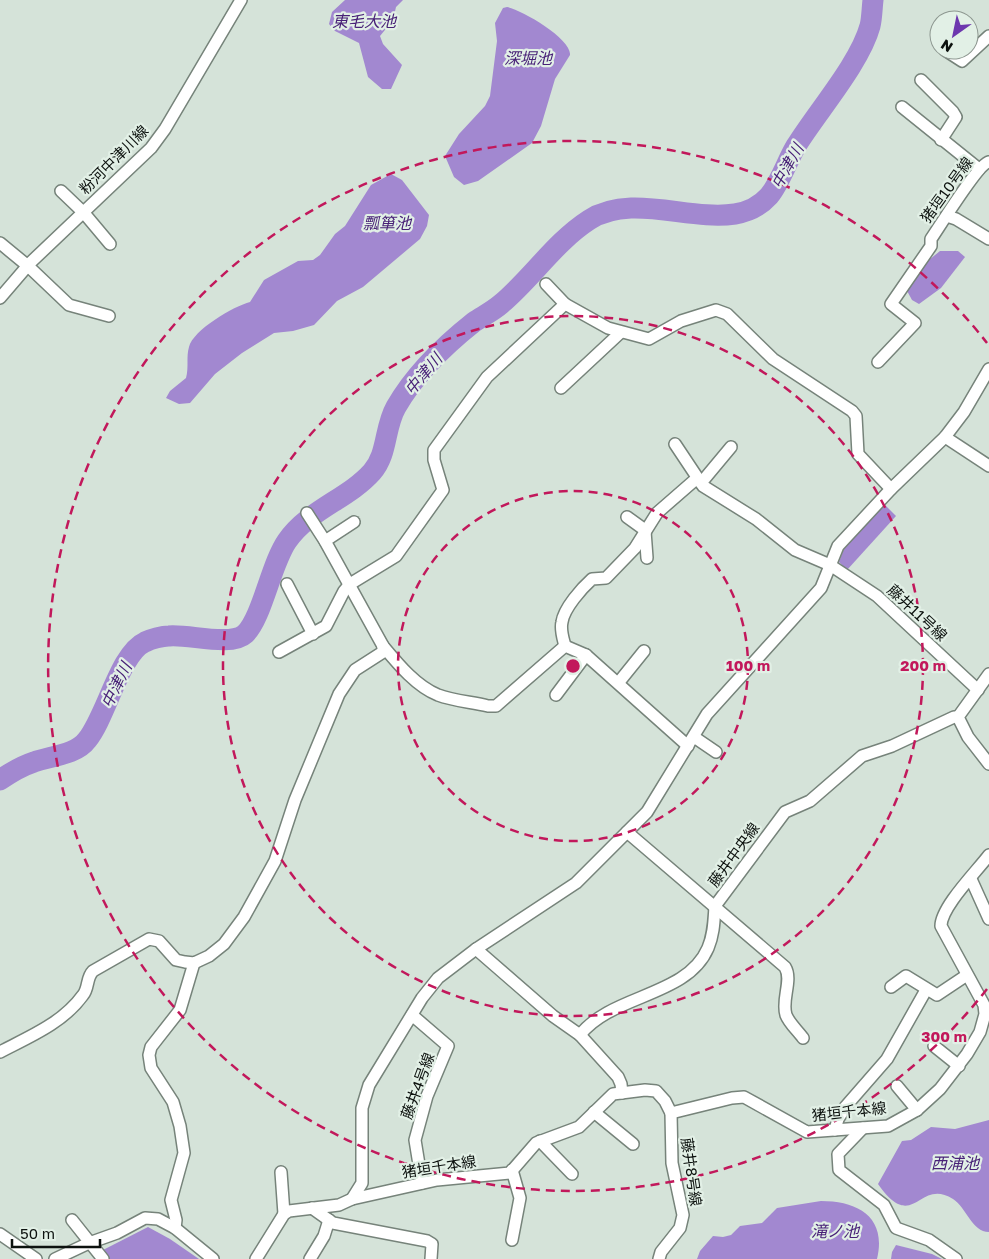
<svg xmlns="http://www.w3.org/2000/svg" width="989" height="1259" viewBox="0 0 989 1259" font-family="'Golos Text','Noto Sans JP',sans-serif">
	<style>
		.water { fill: #a288d0 }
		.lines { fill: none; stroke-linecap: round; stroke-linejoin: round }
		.river { stroke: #a288d0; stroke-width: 21 }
		.minor-casing { stroke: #76837a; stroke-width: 14 }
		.minor { stroke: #fff; stroke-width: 11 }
		.ring { fill: none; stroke: #c2185b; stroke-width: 2.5; stroke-dasharray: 9 6 }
		.labels { text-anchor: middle; stroke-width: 4.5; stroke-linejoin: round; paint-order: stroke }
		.street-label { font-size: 15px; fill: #0d120f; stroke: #e2f0e6 }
		.water-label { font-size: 16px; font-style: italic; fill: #482177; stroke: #e2f0e6 }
		.centre { fill: #c2185b; stroke: #e2f0e6; stroke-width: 2.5 }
		.ring-label { font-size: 15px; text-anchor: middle; font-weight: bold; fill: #c2185b; stroke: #e2f0e6; stroke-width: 4.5; stroke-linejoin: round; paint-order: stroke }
	</style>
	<rect width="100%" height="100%" fill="#d5e3d9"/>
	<g class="water">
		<path d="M345,0h58l-7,7 -3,13 -13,16 3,8 19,21 -11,24h-9l-14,-12 -9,-34 -24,-12 -6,-7 3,-12z"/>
		<path d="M507,7c15,3 65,32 63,48l-15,24 -14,47 -9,17 -54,38 -14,4 -10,-8 -9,-21 14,-22 26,-28 5,-10 7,-55 -2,-18 8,-15z"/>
		<path d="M391,174l11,6 27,35 -2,11 -7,13 -57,48 -26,14 -23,24 -21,6 -19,2 -32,20 -27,21 -25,29 -11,1 -13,-6 4,-7 16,-13c3,-11 0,-21 3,-31 4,-17 45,-41 61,-45l14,-22 34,-19 15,-1 7,-5 15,-21 10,-8 26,-41z"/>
		<path d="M940,251h18l7,6 -24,31 -22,16 -7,-4 -6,-11 18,-25z"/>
		<path d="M884,504l12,12 -49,54 -8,-8 6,-16z"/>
		<path d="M989,1120v112c-17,0 -23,-25 -36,-33 -35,-22 -39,36 -75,-15l24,-43 9,-1 20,-13 24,2z"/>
		<path d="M821,1201c37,0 66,16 56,58h-180l3,-8 13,-15 10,1 8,-2 9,-9 22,-3 15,-15z"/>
		<path d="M148,1227l22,12 29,20h-93l-3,-9z"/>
		<path d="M896,1245l36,9 10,5h-51l1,-7z"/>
	</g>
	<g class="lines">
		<path class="river" d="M0,780c10,-7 22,-14 34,-18 16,-6 42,-7 53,-22 19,-23 33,-87 58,-98 6,-3 17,-6 24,-6 20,-2 62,11 76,-2 17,-16 26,-70 42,-93 21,-31 61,-42 85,-69 16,-18 12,-44 24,-65 19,-33 49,-62 78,-85 9,-6 19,-11 27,-18 31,-26 54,-62 88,-84 42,-27 99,1 146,-6 12,-2 25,-8 34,-18 11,-13 18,-35 27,-50 21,-34 64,-83 74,-120 2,-8 2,-18 3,-26"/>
		<defs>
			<g id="minor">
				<path d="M945,50l17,11 27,-25"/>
				<path d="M921,80l32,32 3,5 -15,23"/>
				<path d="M902,107l77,62"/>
				<path d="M61,191l23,22 26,31"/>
				<path d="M947,216l9,3 33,20"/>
				<path d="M0,243l28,23 41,39 40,11"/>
				<path d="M546,284l19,20"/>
				<path d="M0,298l30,-35 121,-115 14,-19 76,-129"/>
				<path d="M878,362l37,-39 -24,-19 40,-58v-7c9,-13 47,-75 58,-77"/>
				<path d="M561,388l59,-55"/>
				<path d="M945,437l44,29"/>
				<path d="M675,444l28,42 53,33 39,31 35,15 47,31 101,94"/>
				<path d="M701,483l30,-36"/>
				<path d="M307,513l18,28 58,105c15,18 33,40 55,49 16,6 34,7 50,11h8l69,-60 21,9 102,91"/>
				<path d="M627,517l18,13"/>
				<path d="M645,531l2,27"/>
				<path d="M325,541l29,-19"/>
				<path d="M287,584l26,50"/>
				<path d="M565,646c-2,-8 -5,-16 -3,-24 2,-14 20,-34 30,-43l14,-1 29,-30 22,-35 39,-34"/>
				<path d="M279,652l47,-26 18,-35 6,-7 46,-28 47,-66 -9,-30v-10l53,-73 78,-73 43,24 41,11 32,-18 35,-11 11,4 46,45 79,52 4,5 2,38 33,35"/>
				<path d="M989,674l-31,43 10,20 21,27"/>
				<path d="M619,682l25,-31"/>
				<path d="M556,695l30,-40"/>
				<path d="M694,737l22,15"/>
				<path d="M627,832l158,135c8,13 -4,33 1,48 3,8 12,16 17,23"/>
				<path d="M971,879l18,40"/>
				<path d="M476,949l77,67 27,19"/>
				<path d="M891,987l15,-11 31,19 30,-20"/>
				<path d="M412,1015l36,31 -21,50 -12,44 7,43"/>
				<path d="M934,1046l25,20"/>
				<path d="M0,1052c29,-15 63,-29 83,-57 6,-7 3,-17 10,-24l56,-32 10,2 17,19 9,2 9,1 15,-7 15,-12 20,-27 31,-56 20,-61 44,-106 16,-24 28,-18v-6"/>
				<path d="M897,1086l20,24"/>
				<path d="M622,1093l-1,-9 -3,-7 -38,-42c32,-41 107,-38 128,-87 6,-14 6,-28 7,-42l70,-94 25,-11 52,-45 30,-10 62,-29h4"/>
				<path d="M594,1112l39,32"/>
				<path d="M863,1128l-25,26 1,16 45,35 12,23 33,12 27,19"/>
				<path d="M835,1130l3,-11 8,-13 41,-47 39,-69"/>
				<path d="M540,1141l32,33"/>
				<path d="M512,1170l8,28 -8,42"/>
				<path d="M281,1172l3,42"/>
				<path d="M352,1199l85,-19 73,-7 26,-30 43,-16 34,-33 32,-4 11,1 9,10 6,12 61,-15 12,-1 63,35 81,-6 29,-16 23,-21 27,-35 13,-22 5,-18 -1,-9 -43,-79c0,-19 36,-55 48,-71"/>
				<path d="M312,1208l21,15 94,18 5,3 -1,15"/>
				<path d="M72,1220l31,39"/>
				<path d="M175,1228l1,-8 -5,-20 13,-47 -4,-27 -7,-24 -22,-34 -2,-13 2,-8 29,-37 14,-47"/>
				<path d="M0,1234l36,25"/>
				<path d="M55,1259l34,-16 28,-10 28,-15 13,1 17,9 38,31"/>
				<path d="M256,1259l28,-45 5,-3 50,-6 13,-6 10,-16v-75l7,-23 53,-87 16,-20 38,-29 100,-66 71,-71 60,-98 114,-126 17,-42 53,-57 54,-52 19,-25 25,-43"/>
				<path d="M310,1259l14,-23 5,-16"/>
				<path d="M659,1259l2,-7 19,-24 3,-13 -11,-52 -1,-50"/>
			</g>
		</defs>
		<use href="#minor" class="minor-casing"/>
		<use href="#minor" class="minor"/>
	</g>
	<g class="ring">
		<circle cx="573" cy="666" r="175"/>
		<circle cx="573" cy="666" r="350"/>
		<path d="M987 989A525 525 0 1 1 987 343"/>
	</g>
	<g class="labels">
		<g class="street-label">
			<text transform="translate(114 160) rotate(-45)" y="5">粉河中津川線</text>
			<text transform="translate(947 190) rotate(-54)" y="5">猪垣10号線</text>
			<text transform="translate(917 613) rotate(43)" y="5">藤井11号線</text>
			<text transform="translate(734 855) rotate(-54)" y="5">藤井中央線</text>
			<text transform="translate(418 1086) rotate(-70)" y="5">藤井4号線</text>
			<text transform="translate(849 1112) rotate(-6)" y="5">猪垣千本線</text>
			<text transform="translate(439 1167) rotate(-9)" y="5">猪垣千本線</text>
			<text transform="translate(691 1172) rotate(82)" y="5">藤井8号線</text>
		</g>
		<g class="water-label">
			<text x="364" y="27">東毛大池</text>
			<text x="528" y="64">深堀池</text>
			<text transform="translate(787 166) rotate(-61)" y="6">中津川</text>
			<text x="387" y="229">瓢箪池</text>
			<text transform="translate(423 374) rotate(-50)" y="6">中津川</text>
			<text transform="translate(116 685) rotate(-64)" y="6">中津川</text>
			<text x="955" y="1169">西浦池</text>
			<text x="835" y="1237">滝ノ池</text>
		</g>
	</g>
	<circle cx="573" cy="666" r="8" class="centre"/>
	<g class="ring-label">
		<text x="748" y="671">100 m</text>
		<text x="923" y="671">200 m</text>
		<text x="944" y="1042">300 m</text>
	</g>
	<g transform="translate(954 35) rotate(213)"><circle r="24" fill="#e2f0e6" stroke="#8d9790"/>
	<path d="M0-4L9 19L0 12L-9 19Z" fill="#6d37ae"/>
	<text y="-8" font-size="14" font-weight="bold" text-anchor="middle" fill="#0d120f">N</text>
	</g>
	<path d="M12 1239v8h88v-8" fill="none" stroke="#0d120f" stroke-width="2.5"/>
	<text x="20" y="1239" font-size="15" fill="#0d120f" stroke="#e2f0e6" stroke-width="4" paint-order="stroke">50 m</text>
</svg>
